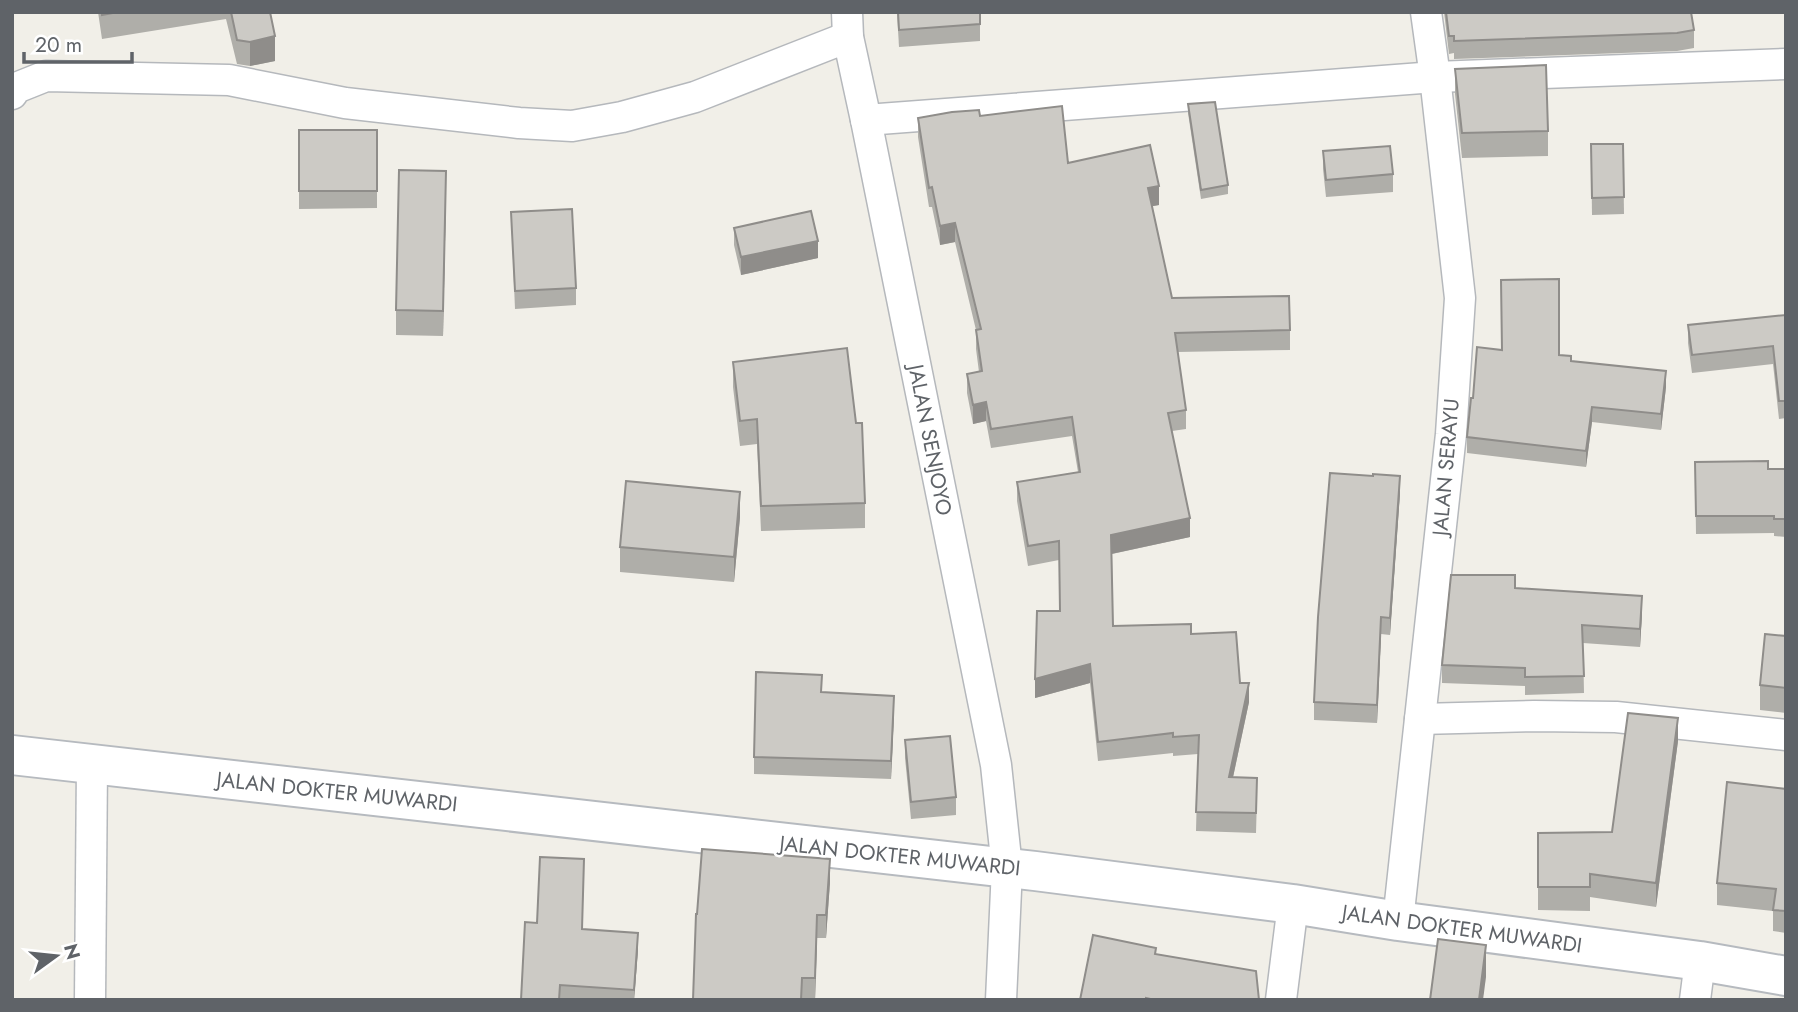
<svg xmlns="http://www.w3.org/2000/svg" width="1798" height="1012" viewBox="0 0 1798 1012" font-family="Jost,sans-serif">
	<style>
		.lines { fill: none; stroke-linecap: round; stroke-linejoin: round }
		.street-casing { stroke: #b5b8bc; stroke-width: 33 }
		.secondary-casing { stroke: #b6babf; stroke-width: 42 }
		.street { stroke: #fff; stroke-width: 30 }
		.secondary { stroke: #fff; stroke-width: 38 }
		.wall { fill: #afaea9 }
		.shaded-wall { fill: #8f8d8a }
		.building { fill: #cccac5; stroke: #8f8d8a; stroke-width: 2 }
		.labels { text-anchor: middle; stroke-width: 5; stroke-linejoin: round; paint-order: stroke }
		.street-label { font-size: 21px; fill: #5f6368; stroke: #fff }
	</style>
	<rect width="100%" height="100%" fill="#f1efe8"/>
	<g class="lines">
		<defs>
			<g id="street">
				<path d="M847,12l1,25 18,83 130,645 11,103 -6,132"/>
				<path d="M12,94l4,-6 30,-12 183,4 116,23 174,20 53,3 50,-9 73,-20 153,-60"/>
				<path d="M866,120l569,-43 351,-13"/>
				<path d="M1420,719l114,-3 82,1 170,18"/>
				<path d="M1398,921l53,-487 9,-136 -25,-221 -9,-65"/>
				<path d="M90,1000l2,-236"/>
				<path d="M1281,1000l12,-96"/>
				<path d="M1695,1000l5,-39"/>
			</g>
			<path id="secondary" d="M12,755l1023,116 258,33 105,17 302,40 86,15"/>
		</defs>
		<use href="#street" class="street-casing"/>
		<use href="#secondary" class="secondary-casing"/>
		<use href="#street" class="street"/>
		<use href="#secondary" class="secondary"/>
	</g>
	<g class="wall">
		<path d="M98,12h172l5,49 -25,5 -13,-2 -11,-45 -124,20z"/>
		<path d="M897,12h83v29l-81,6z"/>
		<path d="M1444,12h247l3,18v18l-17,3 -223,8v-6l-5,1z"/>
		<path d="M1455,69l93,62v25l-86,2 -7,-64z"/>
		<path d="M1188,104l40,81v9l-27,5 -13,-86z"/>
		<path d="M980,116l88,47 91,42 -7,1 20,92 118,32v20l-113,2 9,58v19l-14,2 18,106 -78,17 1,72 78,8 49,49 9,19 -16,75 24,20 -1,36 -60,-2 2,-77 -25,2v-3l-75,8 -8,-78 -55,15 25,-87 -1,-51 -31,6 -11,-65v-19l61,-10 -6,-36 -81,12 -5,-27 -13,3 -6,-31v-19l12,-2 -3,-23v-19l-21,-88 -15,3 -8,-38h-3l-11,-70v-19z"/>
		<path d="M299,130h78v78l-78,1z"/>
		<path d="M1591,144h32l1,70 -32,1z"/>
		<path d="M1323,151l70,23v18l-67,5 -3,-28z"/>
		<path d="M446,196l-3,140 -47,-1v-25z"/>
		<path d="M511,212l65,76v17l-61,4z"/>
		<path d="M734,228l84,30 -77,17 -7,-30z"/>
		<path d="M1786,315v103l-7,1 -6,-55 -81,9 -4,-30v-18z"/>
		<path d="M1559,355l12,6 95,26 -5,43 -69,-8 -6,45 -119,-14v-16l6,-39z"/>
		<path d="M733,362l132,141v25l-104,3 -4,-87 -17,2 -7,-59z"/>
		<path d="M1695,462l73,7h18v68l-12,-1v-3l-78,1z"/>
		<path d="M1400,493l-10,142 -9,-1 -4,89 -63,-3v-18z"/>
		<path d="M740,517l-6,65 -114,-10v-25z"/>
		<path d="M1515,588l127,26 -2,33 -57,-4 1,50 -59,2v-9l-83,-3v-18z"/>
		<path d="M1786,636v77l-26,-3v-25z"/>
		<path d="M894,713l-3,66 -137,-5v-17z"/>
		<path d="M905,740l51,57v18l-45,4 -6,-61z"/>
		<path d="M1678,741l-22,166 -66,-10v14l-52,-1v-77l74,-1z"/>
		<path d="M1786,789v144l-13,-2v-20l-56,-6v-22z"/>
		<path d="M584,876l-2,53 56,21 -4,50h-113l16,-77z"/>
		<path d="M830,882l-4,56h-9l-2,62h-122z"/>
	</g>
	<g class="shaded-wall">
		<path d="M275,36v25l-25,5v-24z"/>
		<path d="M446,171v25l-3,140v-25z"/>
		<path d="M1159,186v19l-11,2v-19z"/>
		<path d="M955,223v19l-15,3v-19z"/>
		<path d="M818,241v17l-77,17v-18z"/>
		<path d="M1666,371v16l-5,43v-16z"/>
		<path d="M986,402v19l-13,3v-19z"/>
		<path d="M1592,407v15l-6,45v-16z"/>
		<path d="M1400,476v17l-10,142v-17z"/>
		<path d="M740,492v25l-6,65v-25z"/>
		<path d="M1190,518v19l-79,17v-19z"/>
		<path d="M1642,596v18l-2,33v-18z"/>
		<path d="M1381,617v17l-4,89v-18z"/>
		<path d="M1090,664v19l-55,15v-19z"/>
		<path d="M1249,683v19l-20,94v-19z"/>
		<path d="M894,696v17l-3,66v-18z"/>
		<path d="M1678,718v23l-22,166v-24z"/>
		<path d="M830,859v23l-4,56v-23z"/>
		<path d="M817,915v23l-2,62v-22z"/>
		<path d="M638,933v17l-4,50v-10z"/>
		<path d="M1486,945v32l-3,23h-4z"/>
	</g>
	<g class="building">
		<path d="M102,12h16l-16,3z"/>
		<path d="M231,12h39l5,24 -25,6 -13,-2z"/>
		<path d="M898,12h82v12l-81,6z"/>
		<path d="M1446,12h245l3,18 -17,3 -223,8v-5h-5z"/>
		<path d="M1546,65l2,66 -86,2 -7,-64z"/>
		<path d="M1215,102l13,83 -27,5 -13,-86z"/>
		<path d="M1062,106l6,57 82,-18 9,41 -11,2 24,110 117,-2 1,34 -115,3 11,77 -18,3 22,105 -79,17 2,91 78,-2v10l45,-2 4,51h9l-20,94 28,1 -1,35 -60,-1 3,-77 -26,2v-4l-75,9 -8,-78 -55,15 2,-68h23l-1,-70 -31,5 -11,-64 63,-10 -8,-55 -81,12 -5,-27 -13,3 -6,-31 15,-3 -6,-41 5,-1 -26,-106 -15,3 -8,-39 -3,1 -11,-70 34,-6 27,-2 1,6z"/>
		<rect x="299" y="130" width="78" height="61"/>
		<path d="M1591,144h32l1,53 -32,1z"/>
		<path d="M1390,146l3,28 -67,6 -3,-29z"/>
		<path d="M399,170l47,1 -3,140 -47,-1z"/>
		<path d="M572,209l4,79 -61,3 -4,-79z"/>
		<path d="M811,211l7,30 -77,16 -7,-29z"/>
		<path d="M1559,279v76l12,1v5l95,10 -5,43 -69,-7 -6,44 -119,-14 4,-39h2l4,-51 25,3 -1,-70z"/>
		<path d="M1786,315v86h-7l-6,-55 -81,9 -4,-30z"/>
		<path d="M847,348l9,75h6l3,80 -104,3 -4,-87 -17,2 -7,-59z"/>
		<path d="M1768,461v8h18v50h-12v-3h-78l-1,-54z"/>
		<path d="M1330,473l43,3v-2l27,2 -10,142 -9,-1 -4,88 -63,-3 4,-85z"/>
		<path d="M626,481l114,11 -6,65 -114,-10z"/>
		<path d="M1451,575h64v13l127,8 -2,33 -58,-4 2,51 -59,1v-9l-83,-3z"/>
		<path d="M1765,634l21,2v52l-26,-3z"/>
		<path d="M756,672l66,3 -1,17 73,4 -3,65 -137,-4z"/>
		<path d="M1628,713l50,5 -22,165 -66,-9v13h-52v-54l74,-1z"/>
		<path d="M950,736l6,61 -45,5 -6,-62z"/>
		<path d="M1727,782l59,7v122l-13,-1 3,-21 -59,-6z"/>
		<path d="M702,849l128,10 -4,56h-9l-2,63h-13l-1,22h-108l3,-86h1z"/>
		<path d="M540,857l44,2 -2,70 56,4 -4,57 -74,-5 -1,15h-38l4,-78 12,1z"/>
		<path d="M1093,935l63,13 -1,6 101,17 3,29h-104l-9,-2v2h-66z"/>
		<path d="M1438,939l48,6 -7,55h-49z"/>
	</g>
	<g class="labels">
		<g class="street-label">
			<text transform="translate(930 440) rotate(79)" y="7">JALAN SENJOYO</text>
			<text transform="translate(1446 467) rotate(-85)" y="7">JALAN SERAYU</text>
			<text transform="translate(337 792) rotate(6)" y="7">JALAN DOKTER MUWARDI</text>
			<text transform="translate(900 856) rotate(6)" y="7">JALAN DOKTER MUWARDI</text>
			<text transform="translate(1462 929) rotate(8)" y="7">JALAN DOKTER MUWARDI</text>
		</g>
	</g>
	<rect width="1798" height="1012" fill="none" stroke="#5f6368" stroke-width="28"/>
	<g transform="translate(56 956) rotate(75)" stroke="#ffffff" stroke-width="5" paint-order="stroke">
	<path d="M0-5L12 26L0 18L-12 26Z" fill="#5f6368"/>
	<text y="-10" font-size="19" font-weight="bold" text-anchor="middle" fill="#5f6368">N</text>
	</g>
	<path d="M24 52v10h108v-10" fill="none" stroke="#5f6368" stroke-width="3.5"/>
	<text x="35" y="52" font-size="21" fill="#5f6368" stroke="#ffffff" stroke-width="5" paint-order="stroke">20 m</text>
</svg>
